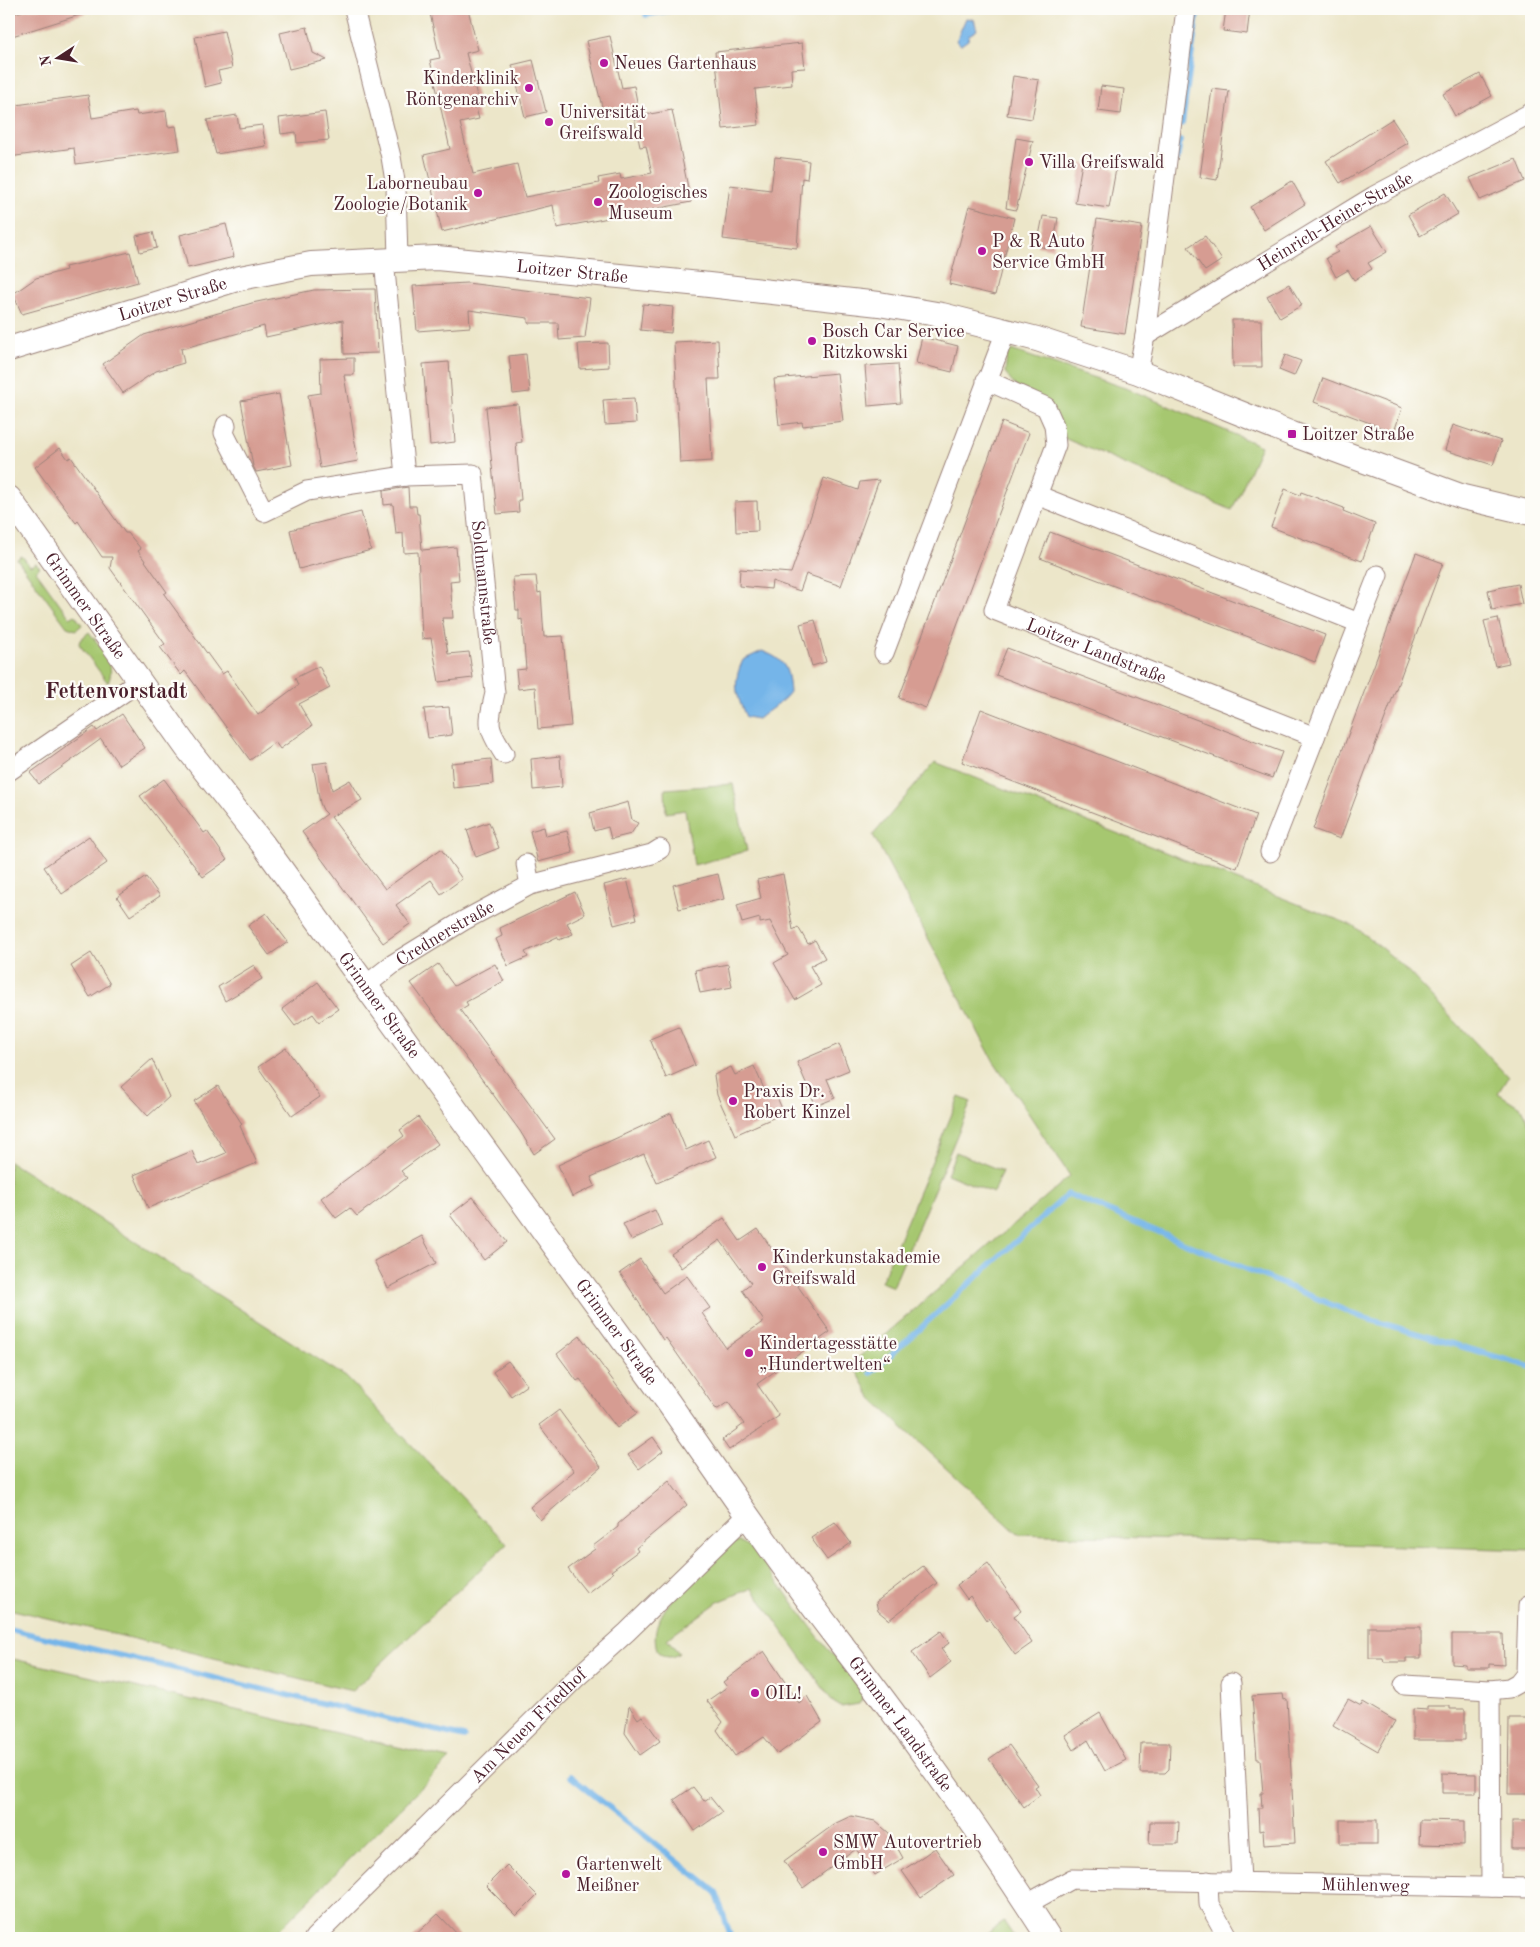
<svg xmlns="http://www.w3.org/2000/svg" width="1540" height="1947" viewBox="0 0 1540 1947" font-family="'Old Standard TT',serif">
	<style>
		.green { fill: #a6c770; stroke: #78734e }
		.water { fill: #75b5e9; stroke: #606a8a }
		.lines { fill: none; stroke-linecap: round; stroke-linejoin: round }
		.stream { stroke: #75b5e9; stroke-width: 5.5 }
		.building { fill: #d69c92 }
		.minor-casing { stroke: #9b827a; stroke-width: 21 }
		.major-casing { stroke: #9b827a; stroke-width: 26 }
		.minor { stroke: #fff; stroke-width: 19 }
		.major { stroke: #fff; stroke-width: 24 }
		.poi-dot { fill: #b5179e; stroke: #fdfcf7; stroke-width: 2 }
		.labels { text-anchor: middle; stroke-width: 4.5; stroke-linejoin: round; paint-order: stroke }
		.poi-label { font-size: 18px; fill: #4a1f2b; stroke: #fdfcf7; text-anchor: start }
		.street-label { font-size: 18px; fill: #4a1f2b; stroke: #fdfcf7 }
		.district-label { font-size: 22px; font-weight: bold; fill: #4a1f2b; stroke: #fdfcf7 }
	</style>
	<rect width="100%" height="100%" fill="#fdfcf7"/>
	<filter id="ink" filterUnits="userSpaceOnUse"><feTurbulence type="fractalNoise" baseFrequency=".02" numOctaves="2"/><feDisplacementMap in="SourceGraphic" scale="10" xChannelSelector="R" yChannelSelector="G"/><feConvolveMatrix kernelMatrix="1 2 1 2 8 2 1 2 1" color-interpolation-filters="sRGB"/></filter>
	<filter id="wash" filterUnits="userSpaceOnUse"><feTurbulence type="fractalNoise" baseFrequency=".0096" numOctaves="4" result="noise"/><feDisplacementMap in="SourceGraphic" scale="20" xChannelSelector="R" yChannelSelector="G"/><feGaussianBlur stdDeviation="1.12" result="paint"/><feColorMatrix in="noise" values="0 0 0 0 0 0 0 0 0 0 0 0 0 0 0 0 0 1.4 0 .05"/><feComposite in="paint" operator="in"/></filter>
	<g filter="url(#wash)">
		<rect width="100%" height="100%" fill="#ece6c9"/>
		<g class="green">
			<path d="M1008,349l123,41 130,56 -29,64 -173,-74 -49,-56 -5,-8z"/>
			<path d="M22,556l8,10 6,-3 4,4 -4,4 34,47 5,-3 7,10 -6,5 -9,-3 -50,-68z"/>
			<path d="M89,632c11,15 28,31 19,51l-29,-39 1,-4z"/>
			<path d="M935,762l419,164 47,38 107,113 -10,16 25,16 8,21v420l-513,-16 -146,-135 -20,-36 218,-187 -77,-116 -120,-225z"/>
			<path d="M733,784l14,67 -53,14 -9,-55 -19,3 -1,-24z"/>
			<path d="M959,1097l12,5 -78,185 -12,-5z"/>
			<path d="M956,1152l46,19 -9,22 -46,-19z"/>
			<path d="M9,1161l337,216 161,167 -155,147 -343,-82z"/>
			<path d="M732,1542h8l13,7 73,98 41,44 -8,13 -18,3 -8,-5 -81,-114 -34,14 -51,37 12,14c-8,6 -13,5 -21,-1 -17,-40 48,-85 74,-110z"/>
			<path d="M9,1658l441,101 -179,179h-262z"/>
			<path d="M1004,1922l11,16h-34z"/>
		</g>
		<g class="water">
			<path d="M966,18l8,1 3,11 -8,5 -1,5 -7,5 -5,-4z"/>
			<path d="M762,651c24,9 26,17 28,41 -10,13 -19,16 -32,27l-12,-2c-10,-23 -14,-34 -3,-57z"/>
		</g>
		<g class="lines">
			<g class="stream">
				<path d="M646,15l32,-6"/>
				<path d="M1182,124l16,-115"/>
				<path d="M1177,161l3,-20"/>
				<path d="M871,1373l197,-179 293,123 170,50"/>
				<path d="M9,1629l455,108"/>
				<path d="M570,1776l146,116 15,46"/>
			</g>
		</g>
		<g id="blocks">
			<g class="building">
				<path d="M29,9h60v3l-80,25v-22z"/>
				<path d="M429,9h39l10,41 -12,3 12,47 -4,1 5,18 -19,4 13,51 44,-10 8,33 74,-14 -1,-5 22,-4 1,5 31,-6 -6,-27 -6,1 -6,-30 38,-7 19,92 -134,26 -4,-23 -111,27 -18,-77 26,-6 -20,-89 10,-2z"/>
				<path d="M1226,9h24l-3,25 -24,-3z"/>
				<path d="M307,27l6,26 14,7 -38,9 -9,-36z"/>
				<path d="M224,31l8,37 -14,3 3,12 -16,4 -10,-50z"/>
				<path d="M610,36l12,52 12,-2 4,21 -34,8 -18,-74z"/>
				<path d="M802,43l3,25 -14,1 1,16 -37,4 4,36 -36,4 -8,-77z"/>
				<path d="M533,60l13,52 -21,5 -13,-52z"/>
				<path d="M1480,74l12,22 -37,20 -12,-22z"/>
				<path d="M1013,76l26,4 -7,39 -25,-4z"/>
				<path d="M1101,86l23,3 -3,25 -23,-3z"/>
				<path d="M1212,89l17,2 -12,89 -17,-3z"/>
				<path d="M88,95l4,23 44,-7 1,4 29,-4 2,16 8,-1 4,24 -104,14 -2,-16 -65,9v-51z"/>
				<path d="M325,112l4,28 -32,3 -1,-11 -15,2 -2,-16z"/>
				<path d="M237,115l2,13 23,-3 4,21 -50,8 -9,-34z"/>
				<path d="M1392,119l16,24 -68,40 -14,-22z"/>
				<path d="M1016,138l17,3 -17,69 -10,-2z"/>
				<path d="M775,157l34,4 -2,18 -5,-1 -5,70 -74,-9 7,-54 41,5z"/>
				<path d="M1516,159l9,22 -45,19 -10,-22z"/>
				<path d="M1082,163l34,6 -7,39 -34,-5z"/>
				<path d="M1292,181l13,23 -41,26 -14,-23z"/>
				<path d="M1445,193l13,21 -38,22 -12,-21z"/>
				<path d="M969,206l45,12 -19,77 -46,-11z"/>
				<path d="M1043,216l15,2 -5,31 -16,-3z"/>
				<path d="M1097,219l45,7 -17,108 -44,-7z"/>
				<path d="M226,224l8,33 -46,11 -8,-33z"/>
				<path d="M1371,226l16,26 -19,11 4,6 -18,11 -6,-10 -12,7 -10,-19 12,-6 -3,-5z"/>
				<path d="M153,232l4,16 -17,4 -4,-16z"/>
				<path d="M1205,236l17,24 -17,11 -17,-24z"/>
				<path d="M130,252l8,30 -116,32 -9,-20 23,-16 30,-8 -1,-3z"/>
				<path d="M467,283l123,15 -5,40 -26,2 -1,-17h-30v-5l-59,-8 1,17 -53,4 -4,-45z"/>
				<path d="M1289,284l13,21 -22,13 -13,-22z"/>
				<path d="M375,289l3,64 -34,1 -1,-34 -77,17 -2,-11 -83,23 3,14 -28,8 -33,22 -20,-29 41,-29 108,-32 62,-13z"/>
				<path d="M643,304l30,3 -2,26 -31,-3z"/>
				<path d="M1232,320h29l1,47h-29z"/>
				<path d="M922,337l36,9 -6,26 -36,-9z"/>
				<path d="M718,340l2,39h-12l4,82 -32,2 -6,-121z"/>
				<path d="M608,343l1,24 -29,2 -2,-25z"/>
				<path d="M526,354l4,38 -17,2 -4,-38z"/>
				<path d="M1285,355l16,6 -7,15 -15,-6z"/>
				<path d="M354,358v17h-10l14,86 -38,7 -12,-73 13,-2 -1,-34z"/>
				<path d="M449,362l6,80 -25,3 -7,-81z"/>
				<path d="M898,364l3,39 -33,3 -3,-40z"/>
				<path d="M837,373l6,48 -40,5 -1,-4 -23,3 -5,-46z"/>
				<path d="M1323,378l79,30 -8,24 -80,-30z"/>
				<path d="M279,394l13,71 -36,7 -3,-6 -12,-65z"/>
				<path d="M634,398l2,25 -31,2 -2,-25z"/>
				<path d="M518,404l4,38 -6,1 5,57h-3l1,12 -22,2 -11,-107z"/>
				<path d="M1002,422l27,11 -103,275 -27,-10z"/>
				<path d="M1453,425l48,16 -8,24 -48,-15z"/>
				<path d="M60,448l8,11 3,-2 54,76h3l13,16 -3,2 29,41 -3,2 58,80 5,-3 31,44 40,-30 -3,-7 24,-12 11,22 -31,16 13,22 -32,23 -5,-7 -25,18 -65,-89 -4,4 -21,-28 5,-3 -55,-76 2,-11h-10l-24,-36 -2,2 -41,-56z"/>
				<path d="M824,478l34,12 2,-8 19,-2 -38,106 -35,-12 -6,17 -28,-10 -1,8 -32,-3 1,-17 51,4z"/>
				<path d="M408,487l1,19h7l1,8h2l3,36 34,-3 3,33 -9,1 3,37h-11l6,36 21,-2 4,26 -34,4 -8,-44 -9,1 -4,-87 -14,1 -1,-20 -7,1 -3,-30 -9,1 -1,-14z"/>
				<path d="M1285,489l15,6 1,-3 43,16 -1,3 32,13 -13,37 -91,-34z"/>
				<path d="M757,501l1,30 -22,1 -1,-30z"/>
				<path d="M361,512l10,38 -72,19 -9,-39z"/>
				<path d="M1050,532l275,103 -10,27 -275,-104z"/>
				<path d="M1416,553l27,10 -103,276 -27,-10z"/>
				<path d="M536,576l2,17 3,-1 3,45 19,-1 8,90 -33,3 -3,-42 -17,2 -2,-19 10,-1 -4,-50 -3,1v-10h-3l-3,-33z"/>
				<path d="M1518,584l4,20 -30,6 -4,-20z"/>
				<path d="M1498,618l11,45 -14,3 -11,-45z"/>
				<path d="M815,620l11,42 -14,4 -12,-42z"/>
				<path d="M1007,648l275,104 -10,26 -276,-103z"/>
				<path d="M449,707l3,28 -24,3 -4,-29z"/>
				<path d="M981,709l275,106 -19,53 -275,-106z"/>
				<path d="M122,714l23,34 -26,17 -18,-26 -62,45 -9,-11 64,-46 3,4z"/>
				<path d="M560,756l2,31 -29,3 -2,-31z"/>
				<path d="M491,759l2,25 -40,4 -2,-25z"/>
				<path d="M327,762l5,28 18,-10 12,20 -31,17 54,72 56,-40 21,30 -21,15 -10,-14 -35,25 14,19 -27,19 -81,-111 25,-18 -4,-4 -3,-7 -7,-39z"/>
				<path d="M164,779l40,54 3,-2 20,29 -24,17 -63,-81z"/>
				<path d="M628,802l4,18 6,3 -7,11 -20,5 -3,-12 -14,4 -4,-18z"/>
				<path d="M489,822l10,26 -23,9 -9,-27z"/>
				<path d="M544,827l2,9 21,-5 6,22 -35,9 -8,-31z"/>
				<path d="M89,836l18,27 -45,31 -18,-27z"/>
				<path d="M718,874l6,25 -45,10 -6,-24z"/>
				<path d="M783,874l10,56 5,-3 10,17 7,-4 10,18 -15,8 11,19 -26,15 -21,-37 14,-8 -18,-34 -10,2v-5l-18,5 -5,-18 24,-7 -4,-18z"/>
				<path d="M146,877l14,19 -30,20 -13,-19z"/>
				<path d="M627,879l10,40 -23,6 -10,-40z"/>
				<path d="M575,892l10,22 -18,9 6,11 -14,6 -2,-3 -32,15 3,5 -20,9 -12,-27 6,-3 -2,-8z"/>
				<path d="M266,913l22,29 -19,13 -21,-29z"/>
				<path d="M91,953l19,31 -20,13 -19,-31z"/>
				<path d="M438,964l16,22 41,-22 9,17 -38,21 2,3 -8,5 95,129 -21,15 -14,-23 -109,-148z"/>
				<path d="M728,964l4,23 -32,6 -5,-23z"/>
				<path d="M254,965l8,14 -37,22 -7,-14z"/>
				<path d="M318,982l20,27 -19,13 -6,-8 -18,12 -13,-17z"/>
				<path d="M679,1027l16,38 -29,13 -16,-39z"/>
				<path d="M839,1044l10,26 -22,9 8,19 -19,8 -19,-44z"/>
				<path d="M286,1048l34,49 -28,19 -34,-49z"/>
				<path d="M152,1059l17,38 -21,19 -27,-29z"/>
				<path d="M754,1066l14,32 8,-3 8,18 -49,22 -18,-40 -3,-20 17,-8 4,8z"/>
				<path d="M218,1086l24,38 -2,2 17,37 -109,45 -14,-33 58,-24 6,14 28,-12 -32,-52z"/>
				<path d="M671,1113l15,37 22,-10 8,17 -59,26 -13,-29 -53,23 4,9 -23,11 -14,-32z"/>
				<path d="M418,1117l20,27 -37,27 6,7 -50,38 -7,-8 -14,10 -15,-20 83,-62 -4,-6z"/>
				<path d="M473,1197l34,45 -23,18 -34,-45z"/>
				<path d="M655,1210l7,16 -31,14 -8,-16z"/>
				<path d="M724,1218l16,23 18,-12 72,103 -73,52 22,32 -50,34 -7,-10 22,-16 -16,-22 -10,7 -3,-1 -49,-70 -3,2 -43,-67 20,-14 23,34 24,-17 23,32 -8,5 24,35 38,-27 -22,-31 9,-7 -31,-43 -39,28 -10,-14z"/>
				<path d="M422,1236l14,27 -48,25 -14,-27z"/>
				<path d="M580,1336l57,77 -20,15 -37,-49 -3,2 -20,-27z"/>
				<path d="M508,1361l19,24 -16,11 -18,-24z"/>
				<path d="M559,1410l42,57 -61,53 -10,-13 44,-36 -35,-46z"/>
				<path d="M653,1437l10,14 -24,18 -11,-14z"/>
				<path d="M669,1481l18,24 -51,43 2,3 -27,20 2,2 -26,20 -19,-24 27,-20 -2,-3 25,-19v-3z"/>
				<path d="M835,1522l16,21 -24,17 -16,-22z"/>
				<path d="M988,1563l33,48 -7,5 18,27 -17,12 -26,-37 -3,2 -16,-24 -3,3 -10,-14z"/>
				<path d="M923,1566l14,17 -48,37 -11,-9 -2,-9z"/>
				<path d="M1369,1627h52v31h-15v4h-22l-1,-4h-14z"/>
				<path d="M941,1631l8,12 -8,6 10,13 -21,16 -18,-26z"/>
				<path d="M1452,1634h51l1,31 -15,-1v4h-23v-3l-14,-1z"/>
				<path d="M764,1651l35,52 8,-7 15,26 -44,32 -14,-17 -29,19 -18,-26 6,-8 -16,-21 20,-14 -4,-5z"/>
				<path d="M1283,1694l1,6 3,-1 8,144 -31,2 -1,-15 -4,1 -1,-23h4l-1,-15h2l-3,-34h-3l-5,-63z"/>
				<path d="M1348,1699l13,7 2,-4 32,19 -17,30 -45,-26z"/>
				<path d="M629,1706l9,13 4,-3 18,25 -20,14 -15,-22z"/>
				<path d="M1427,1706h23v3h15v31h-52v-31l14,1z"/>
				<path d="M1100,1713l26,47 -21,11 -17,-31 -14,10 -9,-15z"/>
				<path d="M1509,1718h22v76h-23z"/>
				<path d="M1141,1743h29l-1,26 -4,4h-25z"/>
				<path d="M1009,1745l29,40 -3,2 5,8 -16,12 -35,-48z"/>
				<path d="M1442,1773l34,1v19h-34z"/>
				<path d="M693,1787l11,14 6,-4 12,15 -27,19 -21,-31z"/>
				<path d="M851,1816l24,5 14,12 14,25 -28,17 -19,-26 -53,39 -19,-27 52,-38z"/>
				<rect x="1340" y="1820" width="37" height="24"/>
				<path d="M1420,1820l44,1v24l-45,-1z"/>
				<rect x="1512" y="1821" width="19" height="28"/>
				<path d="M1150,1822h29l-1,22h-29z"/>
				<path d="M935,1848l19,27 -33,23 -19,-27z"/>
				<path d="M507,1865l30,30 -21,21 -30,-30z"/>
				<path d="M438,1914l23,24h-49z"/>
			</g>
		</g>
	</g>
	<g filter="url(#ink)">
		<use href="#blocks" fill-opacity="0" stroke="#9b827a" stroke-width="1"/>
		<g class="lines">
			<defs>
				<g id="minor">
					<path d="M354,9l37,148 5,30 2,72"/>
					<path id="s1" d="M384,260l21,216 68,-2 22,219c-7,32 -9,33 9,61"/>
					<path id="s2" d="M1145,336l229,-140 157,-83"/>
					<path d="M1138,372l7,-36 41,-327"/>
					<path id="s3" d="M986,380l60,27 8,18 2,20 -62,165 321,127"/>
					<path d="M226,425l-2,8 40,79 43,-21 98,-15"/>
					<path d="M1037,495l322,128"/>
					<path d="M884,653l122,-322"/>
					<path d="M9,771l131,-90"/>
					<path d="M1270,852l108,-277"/>
					<path d="M526,864l4,21"/>
					<path id="s4" d="M365,986l28,-22 70,-43 67,-36 122,-31 8,-5"/>
					<path d="M1231,1683l10,199"/>
					<path d="M1404,1685l86,5 1,197"/>
					<path d="M1490,1690l19,-2 9,-5 8,-10 2,-67"/>
					<path d="M1208,1881l1,23 19,34"/>
					<path id="s5" d="M1027,1904l45,-25 459,9"/>
					<path id="s6" d="M314,1938l261,-259 52,-47 120,-117"/>
				</g>
				<g id="major">
					<path id="s7" d="M9,349l231,-71 71,-14 126,-6 263,26 179,20 63,11 95,24 101,33 154,62 171,63 68,16"/>
					<path id="s8" d="M9,498l178,250 75,95 406,559c54,77 107,156 165,231 77,100 148,199 216,305"/>
				</g>
			</defs>
			<use href="#minor" class="minor-casing"/>
			<use href="#major" class="major-casing"/>
			<use href="#minor" class="minor"/>
			<use href="#major" class="major"/>
		</g>
	</g>
	<g class="poi-dot">
		<circle cx="604" cy="63" r="5"/>
		<circle cx="529" cy="88" r="5"/>
		<circle cx="549" cy="122" r="5"/>
		<circle cx="1029" cy="162" r="5"/>
		<circle cx="478" cy="193" r="5"/>
		<circle cx="598" cy="202" r="5"/>
		<circle cx="982" cy="251" r="5"/>
		<circle cx="812" cy="341" r="5"/>
		<rect x="1287" y="429" width="10" height="10" rx="2.5"/>
		<circle cx="733" cy="1101" r="5"/>
		<circle cx="762" cy="1267" r="5"/>
		<circle cx="749" cy="1353" r="5"/>
		<circle cx="755" cy="1693" r="5"/>
		<circle cx="823" cy="1852" r="5"/>
		<circle cx="566" cy="1874" r="5"/>
	</g>
	<g class="labels">
		<g class="poi-label">
			<text x="614" y="69">Neues Gartenhaus</text>
			<text x="519" y="84" text-anchor="end">Kinderklinik<tspan x="519" dy="21">Röntgenarchiv</tspan></text>
			<text x="559" y="118">Universität<tspan x="559" dy="21">Greifswald</tspan></text>
			<text x="1039" y="168">Villa Greifswald</text>
			<text x="468" y="189" text-anchor="end">Laborneubau<tspan x="468" dy="21">Zoologie/Botanik</tspan></text>
			<text x="608" y="198">Zoologisches<tspan x="608" dy="21">Museum</tspan></text>
			<text x="992" y="247">P &amp; R Auto<tspan x="992" dy="21">Service GmbH</tspan></text>
			<text x="822" y="337">Bosch Car Service<tspan x="822" dy="21">Ritzkowski</tspan></text>
			<text x="1302" y="440">Loitzer Straße</text>
			<text x="743" y="1097">Praxis Dr.<tspan x="743" dy="21">Robert Kinzel</tspan></text>
			<text x="772" y="1263">Kinderkunstakademie<tspan x="772" dy="21">Greifswald</tspan></text>
			<text x="759" y="1349">Kindertagesstätte<tspan x="759" dy="21">„Hundertwelten“</tspan></text>
			<text x="765" y="1699">OIL!</text>
			<text x="833" y="1848">SMW Autovertrieb<tspan x="833" dy="21">GmbH</tspan></text>
			<text x="576" y="1870">Gartenwelt<tspan x="576" dy="21">Meißner</tspan></text>
		</g>
		<g class="street-label">
			<text dy="6" stroke="none"><textPath href="#s2" startOffset="222">Heinrich-Heine-Straße</textPath></text>
			<text dy="6" stroke="none"><textPath href="#s7" startOffset="576">Loitzer Straße</textPath></text>
			<text dy="6" stroke="none"><textPath href="#s7" startOffset="171">Loitzer Straße</textPath></text>
			<text dy="6" stroke="none"><textPath href="#s1" startOffset="394">Soldmannstraße</textPath></text>
			<text dy="6" stroke="none"><textPath href="#s8" startOffset="132">Grimmer Straße</textPath></text>
			<text dy="6" stroke="none"><textPath href="#s3" startOffset="392">Loitzer Landstraße</textPath></text>
			<text dy="6" stroke="none"><textPath href="#s4" startOffset="96">Crednerstraße</textPath></text>
			<text dy="6" stroke="none"><textPath href="#s8" startOffset="628">Grimmer Straße</textPath></text>
			<text dy="6" stroke="none"><textPath href="#s8" startOffset="1032">Grimmer Straße</textPath></text>
			<text dy="6" stroke="none"><textPath href="#s8" startOffset="1516">Grimmer Landstraße</textPath></text>
			<text dy="6" stroke="none"><textPath href="#s6" startOffset="302">Am Neuen Friedhof</textPath></text>
			<text dy="6" stroke="none"><textPath href="#s5" startOffset="345">Mühlenweg</textPath></text>
		</g>
		<g class="district-label">
			<text x="116" y="698">Fettenvorstadt</text>
		</g>
	</g>
	<rect width="1540" height="1947" fill="none" stroke="#fdfcf7" stroke-width="30"/>
	<g transform="translate(58 58) rotate(258)" stroke="#fdfcf7" stroke-width="4" paint-order="stroke">
	<path d="M0-4L9 19L0 12L-9 19Z" fill="#4a1f2b"/>
	<text y="-8" font-size="14" font-weight="bold" text-anchor="middle" fill="#4a1f2b">N</text>
	</g>
</svg>
